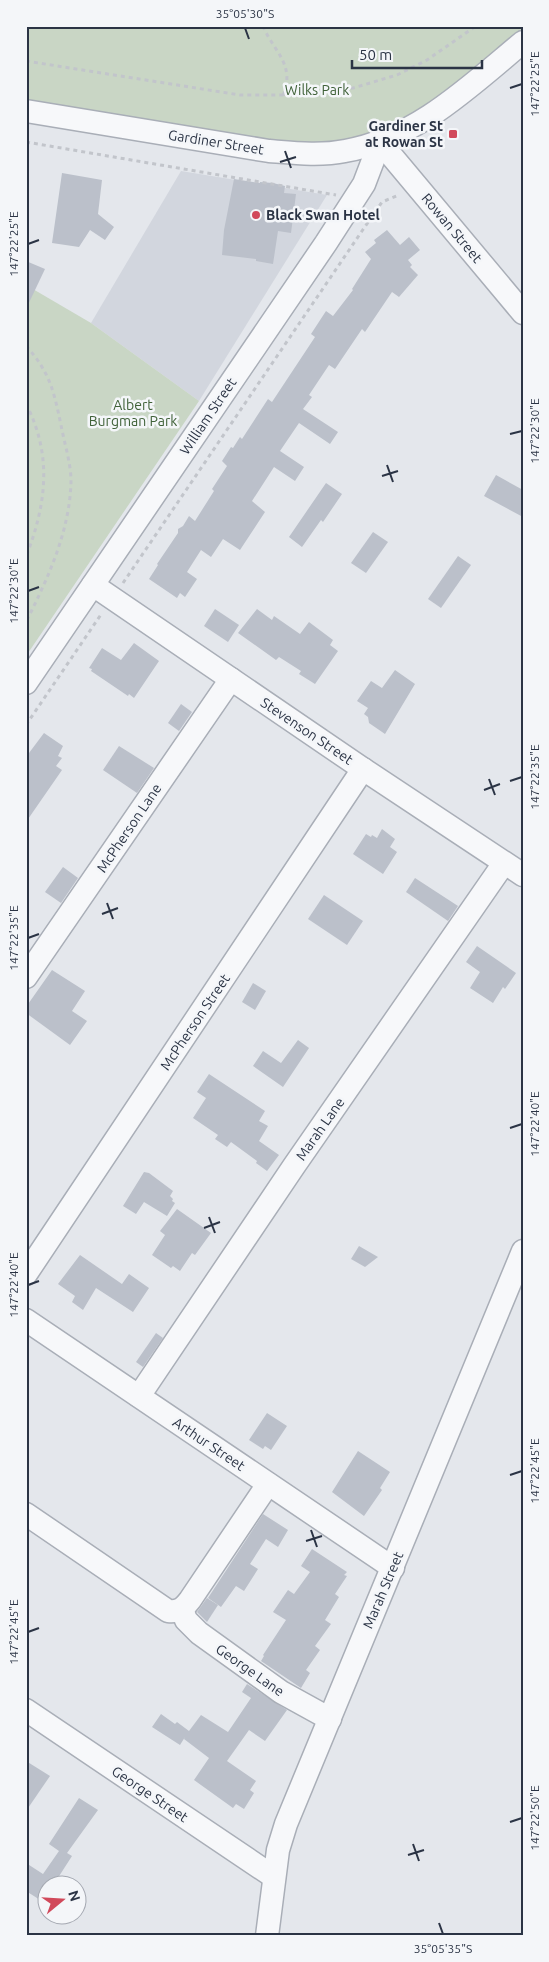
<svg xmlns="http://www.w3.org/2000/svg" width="549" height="1962" viewBox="0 0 549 1962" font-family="Ubuntu,sans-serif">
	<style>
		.built { fill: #d2d6de }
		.green { fill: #c9d6c5 }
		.building { fill: #bbc0ca }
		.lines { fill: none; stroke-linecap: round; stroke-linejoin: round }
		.minor-casing { stroke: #a9aeb7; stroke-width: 25 }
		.path { stroke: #c2c5cb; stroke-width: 3; stroke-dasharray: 4 4; stroke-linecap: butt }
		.minor { stroke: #f7f8fa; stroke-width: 22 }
		.ticks { fill: none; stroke: #2b3445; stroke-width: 2 }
		.poi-dot { fill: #d1495b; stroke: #f4f6f9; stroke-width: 2 }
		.labels { text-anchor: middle; stroke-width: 5; stroke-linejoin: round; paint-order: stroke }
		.park-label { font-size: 14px; fill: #3f6138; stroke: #f4f6f9 }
		.poi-label { font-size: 14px; font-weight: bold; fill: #2b3445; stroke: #f4f6f9; text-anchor: end }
		.street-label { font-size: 14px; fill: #2b3445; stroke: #f4f6f9 }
		.neatline { fill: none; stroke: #2b3445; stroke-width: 2 }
		.ticks-label { font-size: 12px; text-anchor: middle; fill: #2b3445 }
	</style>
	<rect width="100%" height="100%" fill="#e4e7ec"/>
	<path class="built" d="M181,171l146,24 -128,206 -108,-78z"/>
	<g class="green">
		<path d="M26,26h497v16l-56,46 -122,64 -319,-41z"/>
		<path d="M26,285l65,38 108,78 -173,255z"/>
	</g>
	<g class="building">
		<path d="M62,173l40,7 -4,34 16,13 -9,13 -15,-10 -11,17 -27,-4z"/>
		<path d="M234,179l26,4v-1l13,1 12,3 -1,7 12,1 -5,39 -13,-2 -5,33 -17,-3v-2l-34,-4 2,-25z"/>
		<path d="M387,230l13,15 9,-8 11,13 -12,10 4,5 -2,2 8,8 -19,22 -7,-5 -27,40 -3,-3 -27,40 -6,-4 -20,30 3,2 -9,12 35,23 -8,12 -31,-21 -19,28 24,16 -9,14 -21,-14 -22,34 13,11 -25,38 -17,-11 -12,18 -10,-7 -14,22 10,7 -12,18 -5,-4 -3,5 -28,-19 9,-14 -1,-1 21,-31v-4l5,-3 6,-10 6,5 19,-30 -2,-2 15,-23 -5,-5 9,-14 2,1 7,-11 2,2 26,-40 4,3 43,-65 -4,-3 15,-23 7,5 20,-26 -1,-1 19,-30 -6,-7 11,-9 -2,-3z"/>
		<path d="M26,261l19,8 -19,40z"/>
		<path d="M496,475l27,15v27l-39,-21z"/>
		<path d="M326,483l16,11 -19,28 -2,-2 -19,27 -13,-10z"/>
		<path d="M373,532l15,10 -22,31 -15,-10z"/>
		<path d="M458,556l13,9 -30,43 -13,-9z"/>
		<path d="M215,609l24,16 -11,17 -24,-16z"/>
		<path d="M257,609l15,11 2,-4 26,18 9,-12 24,18 -3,5 8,6 -23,33 -16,-10 2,-3 -22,-14 -3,3 -38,-27z"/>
		<path d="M134,643l25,18 -25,37 -5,-4 -1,2 -37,-25 1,-2 -3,-1 13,-20 19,12z"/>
		<path d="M395,670l20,14 -30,50 -16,-11 -1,-6 -4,-3 4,-6 -11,-7 14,-20 11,7z"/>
		<path d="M181,704l11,8 -13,19 -11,-8z"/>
		<path d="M44,733l19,13 -5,10 4,2 -6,8 6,4 -36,52v-65z"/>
		<path d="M119,746l35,22 -17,25 -34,-23z"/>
		<path d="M382,829l13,10 -5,8 7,5 -14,22 -30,-20 13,-20 5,3 1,-2 5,3z"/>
		<path d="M63,867l15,11 -17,25 -16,-11z"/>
		<path d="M415,878l43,28 -10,15 -42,-29z"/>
		<path d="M324,895l39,26 -16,24 -39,-26z"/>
		<path d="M477,946l39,27 -11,16 -2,-2 -10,16 -23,-15 10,-16 -14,-10z"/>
		<path d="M52,970l33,21 -13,20 15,10 -17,24 -44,-32v-6z"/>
		<path d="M253,983l13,8 -11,19 -13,-8z"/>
		<path d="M298,1040l11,8 -26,39 -30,-21 10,-15 18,12z"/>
		<path d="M209,1074l56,37 -6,10 9,5 -9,15 20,14 -12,16 -11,-8 1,-2 -26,-19 -4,5 -12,-8 3,-4 -25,-17 13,-20 -9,-6z"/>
		<path d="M144,1172l5,1 24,18 -3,5 3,3 -1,2 3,2 -8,13 -23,-14 -8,12 -13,-8z"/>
		<path d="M177,1209l34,24 -16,22 -3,-2 -12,18 -7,-5 -2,2 -19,-13 13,-20 -5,-4z"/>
		<path d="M359,1246l19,11 -13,10 -14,-8z"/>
		<path d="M80,1255l42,29 7,-10 20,14 -16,24 -37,-24 -13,22 -11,-8 3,-6 -17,-12z"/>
		<path d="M156,1333l7,5 -20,29 -7,-5z"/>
		<path d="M267,1413l20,13 -16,24 -6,-4 -2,3 -14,-9z"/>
		<path d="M358,1451l32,21 -10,16 2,2 -18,26 -32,-24z"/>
		<path d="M263,1514l25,16 -10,17 -12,-8 -16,25 8,5 -14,22 -8,-5 -15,21 -13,-9z"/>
		<path d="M312,1549l35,23 -3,3 3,1 -12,18 4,3 -14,23 6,4 -16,22 5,4 -14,20 4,3 -9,15 -40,-27 3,-5 -1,-1 23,-35 -13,-8 15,-22 6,4 16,-22 -9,-6z"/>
		<path d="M207,1598l11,7 -11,17 -10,-10z"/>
		<path d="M247,1684l40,26 -22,31 -16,-11 -22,31 29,20 -6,9 4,3 -10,16 -8,-5 -3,4 -39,-28 15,-22 -25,-19 1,-2 -5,8 -28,-18 9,-13 14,10 2,-2 12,9 12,-16 27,17 23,-34 -9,-6z"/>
		<path d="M26,1761l24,15 -24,35z"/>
		<path d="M79,1798l19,12 -31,43 5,3 -18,28h-6v21l-22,-14v-28l17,11 16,-23 -10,-7z"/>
	</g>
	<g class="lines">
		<defs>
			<g id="minor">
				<path d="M26,111l243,40c25,2 51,5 76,0 71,-12 125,-65 178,-109"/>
				<path d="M380,142l143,171"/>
				<path d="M93,585l270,184 160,106"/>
				<path d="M26,683l300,-440 38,-59 16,-42"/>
				<path d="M26,977l205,-298"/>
				<path d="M26,1274l337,-505"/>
				<path d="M26,1320l367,248"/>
				<path d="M139,1396l155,-230 210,-303"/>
				<path d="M26,1514l142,97c11,1 15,-2 22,-11l78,-116"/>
				<path d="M182,1609l4,11 13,13 82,59 49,27"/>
				<path d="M26,1710l248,167"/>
				<path d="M267,1936l11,-86 8,-26 237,-573"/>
			</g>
		</defs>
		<use href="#minor" class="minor-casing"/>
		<g class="path">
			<path d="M263,26c10,25 33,38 20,70"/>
			<path d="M26,61l214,34h63l50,-7 44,-13 30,-15 49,-34"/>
			<path d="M26,142l310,53"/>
			<path d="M26,346c24,26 28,46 35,79 3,17 10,38 10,56 -1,50 -23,97 -45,141"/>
			<path d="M26,404c27,52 20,101 0,153"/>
			<path d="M123,583l239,-352 20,-29 17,-7"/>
			<path d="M26,725l76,-112"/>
		</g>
		<use href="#minor" class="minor"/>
	</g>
	<path class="ticks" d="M245,28l4,11M510,88l12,-4M285,151l6,17M280,162l16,-5M28,244l11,-4M510,434l12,-3M387,465l6,17M382,476l16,-5M28,591l11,-4M489,779l6,16M510,781l12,-4M484,790l16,-6M107,903l6,16M102,914l16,-6M28,938l11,-4M510,1128l12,-4M209,1217l6,16M204,1228l16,-6M28,1285l11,-4M510,1475l12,-4M311,1530l6,17M306,1541l16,-5M28,1632l11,-4M510,1822l12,-4M413,1844l6,17M408,1855l16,-5M439,1923l4,11"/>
	<g class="poi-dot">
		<rect x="448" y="129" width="10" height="10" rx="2.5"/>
		<circle cx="256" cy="215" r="5"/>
	</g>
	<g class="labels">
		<g class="park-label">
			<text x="317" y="95">Wilks Park</text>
			<text x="133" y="410">Albert<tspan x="133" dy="16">Burgman Park</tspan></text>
		</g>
		<g class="poi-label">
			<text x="443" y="131">Gardiner St<tspan x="443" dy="16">at Rowan St</tspan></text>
			<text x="266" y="220" text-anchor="start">Black Swan Hotel</text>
		</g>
		<g class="street-label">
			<text transform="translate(216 142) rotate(9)" y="5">Gardiner Street</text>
			<text transform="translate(452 228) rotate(50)" y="5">Rowan Street</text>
			<text transform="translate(208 416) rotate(-56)" y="5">William Street</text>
			<text transform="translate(307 731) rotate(34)" y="5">Stevenson Street</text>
			<text transform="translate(129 828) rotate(-56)" y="5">McPherson Lane</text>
			<text transform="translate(195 1022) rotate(-56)" y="5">McPherson Street</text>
			<text transform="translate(320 1129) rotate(-55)" y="5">Marah Lane</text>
			<text transform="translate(209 1444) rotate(34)" y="5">Arthur Street</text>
			<text transform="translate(383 1590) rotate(-67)" y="5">Marah Street</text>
			<text transform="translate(250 1670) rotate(35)" y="5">George Lane</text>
			<text transform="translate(150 1794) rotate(34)" y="5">George Street</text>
		</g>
	</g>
	<rect width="549" height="1962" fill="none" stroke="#f4f6f9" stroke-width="55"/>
	<g transform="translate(62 1900) rotate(72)"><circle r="24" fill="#f4f6f9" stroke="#a4a8b1"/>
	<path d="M0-4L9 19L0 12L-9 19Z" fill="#d1495b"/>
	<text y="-8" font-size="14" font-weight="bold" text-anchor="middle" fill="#2b3445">N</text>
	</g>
	<path d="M352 60v8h130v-8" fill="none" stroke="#2b3445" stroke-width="2.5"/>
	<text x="359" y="60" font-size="15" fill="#2b3445" stroke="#f4f6f9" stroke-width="4" paint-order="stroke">50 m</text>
	<rect x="28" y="28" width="494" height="1906" class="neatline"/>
	<g class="ticks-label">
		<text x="245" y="18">35°05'30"S</text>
		<text transform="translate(535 84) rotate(-90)" y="4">147°22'25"E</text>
		<text transform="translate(14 244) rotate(-90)" y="4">147°22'25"E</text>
		<text transform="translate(535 431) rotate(-90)" y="4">147°22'30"E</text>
		<text transform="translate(14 591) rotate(-90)" y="4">147°22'30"E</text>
		<text transform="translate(535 777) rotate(-90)" y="4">147°22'35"E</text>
		<text transform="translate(14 938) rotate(-90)" y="4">147°22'35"E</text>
		<text transform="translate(535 1124) rotate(-90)" y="4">147°22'40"E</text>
		<text transform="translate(14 1285) rotate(-90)" y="4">147°22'40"E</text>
		<text transform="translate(535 1471) rotate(-90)" y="4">147°22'45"E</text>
		<text transform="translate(14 1632) rotate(-90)" y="4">147°22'45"E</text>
		<text transform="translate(535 1818) rotate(-90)" y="4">147°22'50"E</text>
		<text x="443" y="1953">35°05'35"S</text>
	</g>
</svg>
